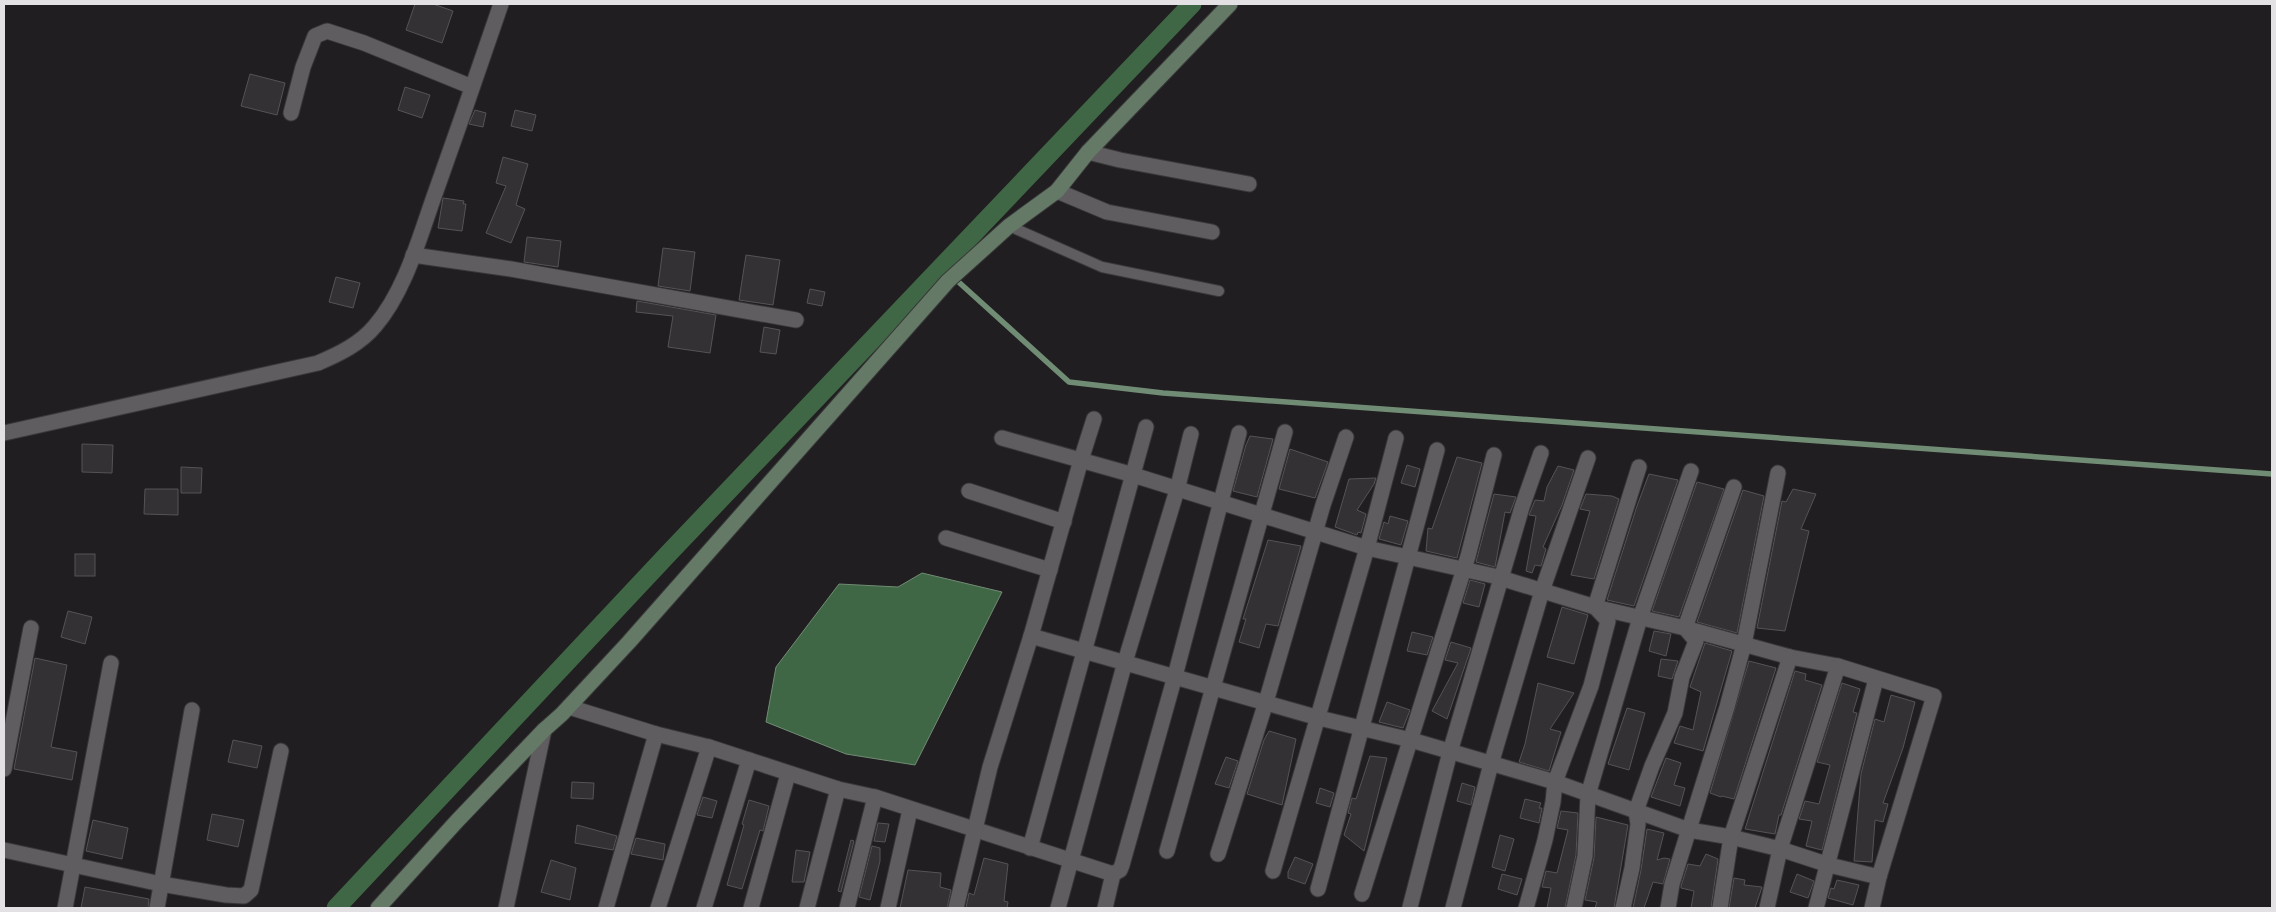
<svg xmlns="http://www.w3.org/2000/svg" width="2276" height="912" viewBox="0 0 2276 912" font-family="'Alegreya Sans',sans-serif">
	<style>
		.water { fill: #406745; stroke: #718c74 }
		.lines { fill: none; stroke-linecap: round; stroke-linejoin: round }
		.stream { stroke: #718c74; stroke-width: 5.5 }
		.canal { stroke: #406745; stroke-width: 19 }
		.building { fill: #343134; stroke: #565356 }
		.lane-casing { stroke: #393839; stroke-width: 12 }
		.street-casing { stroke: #393839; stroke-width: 17 }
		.secondary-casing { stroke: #393839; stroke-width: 17 }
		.lane { stroke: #5f5d5f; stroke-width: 10 }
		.street { stroke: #5f5d5f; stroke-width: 15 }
		.secondary { stroke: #647a67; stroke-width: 15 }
	</style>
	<rect width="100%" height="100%" fill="#201e20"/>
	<path class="water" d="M922,573l80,19 -87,173 -69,-11 -80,-32 10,-55 63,-83 59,3z"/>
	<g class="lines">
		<path class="stream" d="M942,267l127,115 94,11 1109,81"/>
		<path class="canal" d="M336,908l333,-355 523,-549"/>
	</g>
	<g class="building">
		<path d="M415,4h18l20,7 -11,32 -36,-13z"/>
		<path d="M250,74l35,9 -8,32 -36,-9z"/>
		<path d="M405,87l25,8 -8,23 -24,-8z"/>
		<path d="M475,110l11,3 -3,14 -14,-3z"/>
		<path d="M515,110l21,5 -4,16 -21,-5z"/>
		<path d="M503,157l25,7 -12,41 9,4 -14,34 -25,-10 20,-47 -10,-3z"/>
		<path d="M443,198l21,3 -1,3h3l-4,27 -24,-3z"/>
		<path d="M527,237l34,4 -3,26 -34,-5z"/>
		<path d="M663,248l32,4 -5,39 -32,-5z"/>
		<path d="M746,255l34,5 -7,45 -34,-5z"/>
		<path d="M336,277l24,6 -7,25 -24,-6z"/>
		<path d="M810,289l15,3 -3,14 -15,-3z"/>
		<path d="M637,301l79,14 -6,38 -42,-6 5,-31 -37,-4z"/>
		<path d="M764,327l16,3 -4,24 -16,-2z"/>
		<path d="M1250,436l23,3 -16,58 -24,-6 13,-46z"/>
		<path d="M82,444l31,1 -1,28 -30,-1z"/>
		<path d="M1290,449l38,13 -13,36 -36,-9z"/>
		<path d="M1457,457l25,6 -25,95 -31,-7 2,-23 4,1z"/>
		<path d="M1407,465l13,4 -5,18 -14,-4z"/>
		<path d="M1558,466l16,4 -12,35 -19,42 3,2 -5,17 -6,-1 -3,8 -6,-2 10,-55 -7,-1 6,-15 9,1 3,-14z"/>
		<path d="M181,467l21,1 -1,25h-20z"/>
		<path d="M1649,474l29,6 -44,126 -27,-6 30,-94z"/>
		<path d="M1376,478l-2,6 -17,26 9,4 -5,19 -3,-1 -1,3 -22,-8 14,-48z"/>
		<path d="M1697,482l27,7 -45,128 -27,-6z"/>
		<path d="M145,489h33v26l-34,-1z"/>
		<path d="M1793,489l23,5 -15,35 8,2 -24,100 -28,-3 25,-127 4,1z"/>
		<path d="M1743,490l21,6 -27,137 -40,-11z"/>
		<path d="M1494,494l22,3 -6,16 -5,-1 -10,55 -19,-5z"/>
		<path d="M1586,494l26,2 7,3 -25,80 -23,-4 19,-64 -10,-2z"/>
		<path d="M1390,516l18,5 -7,24 -22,-6 5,-17 4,2z"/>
		<path d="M1268,540l33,6 -23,80 -12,-2 -7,24 -20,-6 7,-23h-3z"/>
		<rect x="75" y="554" width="20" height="22"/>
		<path d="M1470,580l15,4 -6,23 -16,-4z"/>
		<path d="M1562,607l26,8 -14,49 -27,-7z"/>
		<path d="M68,611l24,6 -7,27 -24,-7z"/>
		<path d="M1654,631l17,3 -5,22 -17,-5z"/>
		<path d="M1412,632l21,5 -6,18 -20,-4z"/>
		<path d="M1451,642l20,6 -24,71 -15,-8 26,-48 -13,-3z"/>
		<path d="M1705,643l27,8 -29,100 -29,-8 6,-17 13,4 8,-38 -11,-5z"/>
		<path d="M35,658l32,7 -16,82 26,5 -5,28 -58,-11z"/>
		<path d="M1661,659l17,2 -6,18 -14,-3z"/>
		<path d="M1749,661l27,7 -42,131 -12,-3 -1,1 -11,-4z"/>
		<path d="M1795,671l11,3 -1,6 17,5 -41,130h-2l-4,19 -30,-5z"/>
		<path d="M1538,683l36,10 -24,36 11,3 -12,39 -30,-9 6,-18z"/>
		<path d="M1842,683l18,6 -7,23 4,1 -35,137 -16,-4 6,-25 -13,-2 6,-18 14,3 11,-39 -13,-3z"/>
		<path d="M1891,695l24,7 -12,46 -20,55 5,1 -5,18 -8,-2 -3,42 -18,-1 7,-87 14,-55 9,3z"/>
		<path d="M1387,702l23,8 -7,18 -24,-6z"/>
		<path d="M1627,708l18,5 -16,57 -21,-6z"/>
		<path d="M1269,731l27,8 -14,66 -35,-11 17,-54z"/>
		<path d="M233,740l29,6 -5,22 -29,-6z"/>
		<path d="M1370,756l17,2 -23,93 -20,-16 7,-21 -3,-1 4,-15 4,1z"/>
		<path d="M1226,757l12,4 -9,27 -14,-4z"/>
		<path d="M1666,758l15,5 -7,22 11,3 -5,18 -29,-9z"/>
		<path d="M572,782l22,1 -1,16 -22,-1z"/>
		<path d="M1462,783l13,4 -4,18 -14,-4z"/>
		<path d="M1320,788l14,5 -4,14 -14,-4z"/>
		<path d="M703,797l14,4 -5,17 -15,-3z"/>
		<path d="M1525,799l16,4 -2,5h3l-3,15 -19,-5z"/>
		<path d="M749,800l20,6 -6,25 -3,-1 -18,59 -15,-4 17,-60 -2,-1z"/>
		<path d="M1561,811l17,2 -2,42 -11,53h-18l4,-20 -9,-1 4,-16 11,2 11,-43 -11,-2z"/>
		<path d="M212,814l32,6 -6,27 -31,-7z"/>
		<path d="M1596,817l32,8 -14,83h-19l2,-6 -12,-2 9,-42z"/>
		<path d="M93,820l35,8 -6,31 -36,-8z"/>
		<path d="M878,823l11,1 -4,18 -11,-1z"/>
		<path d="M577,825l40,11 -4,14 -38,-7z"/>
		<path d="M1647,829l17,4 -7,27 7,-2 6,1 -7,25 -10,-2 -9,26h-11l8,-38z"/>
		<path d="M1500,835l14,4 -9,32 -13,-4z"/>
		<path d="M636,838l29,6 -2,16 -32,-6z"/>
		<path d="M851,840l3,1 -13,51 -3,-1z"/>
		<path d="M872,846l8,2v13l-10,39 -11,-3z"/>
		<path d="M796,850l14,2 -6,30h-12z"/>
		<path d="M1706,854l12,5 -7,49h-20l3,-17 -13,-3v-2l7,-22 12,2z"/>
		<path d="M1295,857l18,7 -8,20 -17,-6v-6z"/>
		<path d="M984,858l24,6 -4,37 4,1 -1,6h-41l3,-15 5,2z"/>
		<path d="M551,860l25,8 -6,32 -29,-8z"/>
		<path d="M908,870l33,3 -1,14 11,3 -4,18h-47z"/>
		<path d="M1502,874l20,5 -5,16 -19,-6z"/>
		<path d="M1797,874l17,7 -6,17 -18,-6z"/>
		<path d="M1734,878l11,2 -1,5 18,2 -7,21h-26z"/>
		<path d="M1837,880l22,5 -6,20 -25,-7 3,-10 3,1z"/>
		<path d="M85,887l64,12 -1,9h-67z"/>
	</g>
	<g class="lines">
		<defs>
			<path id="lane" d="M1009,226l93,41 117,24"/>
			<g id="street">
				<path d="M291,113l12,-46 12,-31 12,-5 37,12 108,44"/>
				<path d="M1088,152l32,8 129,24"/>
				<path d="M1057,191l50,21 105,20"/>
				<path d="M413,255l98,14 285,51"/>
				<path d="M4,433l314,-70c21,-9 42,-19 57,-37 31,-36 45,-91 61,-135 22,-62 44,-125 65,-187"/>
				<path d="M1002,438l128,36 237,74 127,28 101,31 90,21 105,29 48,9 96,30 -55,181 -7,31"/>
				<path d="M969,491l95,31"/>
				<path d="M946,538l104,32"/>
				<path d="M1031,636l288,82 92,22 144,42 134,48 42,7 49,12 49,16 50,12"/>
				<path d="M569,707l87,27 53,13 129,42 37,8 238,77 7,-4 2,-5 53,-189 64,-243"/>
				<path d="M4,769l27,-141"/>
				<path d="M1030,848l116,-421"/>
				<path d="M4,850l157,34 65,11 18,1 7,-6 30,-139"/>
				<path d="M1167,851l118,-419"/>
				<path d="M1218,854l48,-152 57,-197 23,-68"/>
				<path d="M1273,871l94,-323 29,-110"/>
				<path d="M1318,889l119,-439"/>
				<path d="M1362,894l106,-338 26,-101"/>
				<path d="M1410,907l40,-155 72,-245 19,-54"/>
				<path d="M65,908l46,-245"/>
				<path d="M157,908l35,-198"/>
				<path d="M506,908l38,-178"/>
				<path d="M606,908l50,-174"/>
				<path d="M658,908l51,-161"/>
				<path d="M704,908l45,-148"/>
				<path d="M751,908l37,-134"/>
				<path d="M807,908l31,-119"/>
				<path d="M847,908l28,-111"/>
				<path d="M888,908l22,-98"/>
				<path d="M956,908l34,-141 41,-131 50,-176 13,-41"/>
				<path d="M1058,908l67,-246 52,-172 14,-56"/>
				<path d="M1105,908l8,-34"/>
				<path d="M1453,908l38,-144 51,-173 46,-133"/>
				<path d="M1526,908l19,-68 8,-38 2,-20 36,-96 17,-65 -13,-14 44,-140"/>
				<path d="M1574,908l11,-52 3,-61 52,-177 51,-147"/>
				<path d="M1623,908l9,-40 6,-44 -2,-13 16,-45 23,-53 7,-36 14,-36 -11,-13 49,-141"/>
				<path d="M1668,908l4,-24 55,-177 17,-63 34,-171"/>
				<path d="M1720,908l11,-71 59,-180"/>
				<path d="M1767,908l13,-59 58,-183"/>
				<path d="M1816,908l60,-229"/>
			</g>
			<path id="secondary" d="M378,908l79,-87 87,-91 18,-16 67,-72 319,-361 61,-55 48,-35 31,-39 142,-148"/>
		</defs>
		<use href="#lane" class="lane-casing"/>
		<use href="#street" class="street-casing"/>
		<use href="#secondary" class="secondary-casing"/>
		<use href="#lane" class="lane"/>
		<use href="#street" class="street"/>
		<use href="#secondary" class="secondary"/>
	</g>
	<rect width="2276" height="912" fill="none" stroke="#e3e1e3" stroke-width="10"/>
</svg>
